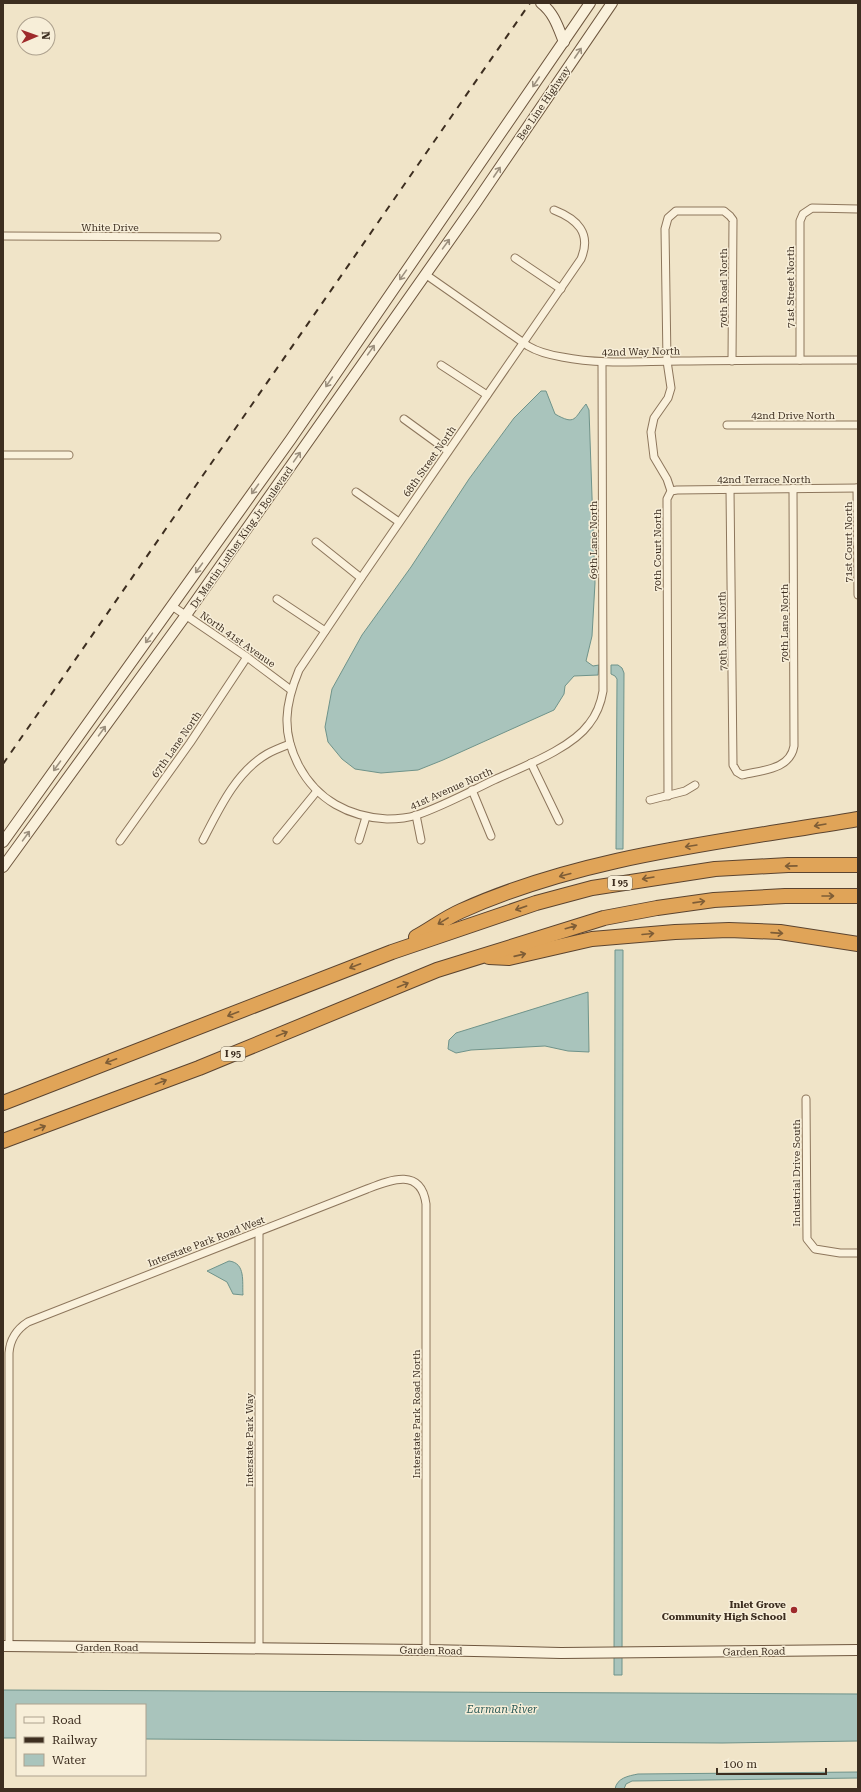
<svg xmlns="http://www.w3.org/2000/svg" width="861" height="1792" viewBox="0 0 861 1792" font-family="'Roboto Serif',serif">
	<style>
		.water { fill: #a9c4bc; stroke: #6f938a }
		.lines { fill: none; stroke-linecap: round; stroke-linejoin: round }
		.street-casing { stroke: #8d765c; stroke-width: 9 }
		.secondary-casing { stroke: #6f573f; stroke-width: 12 }
		.highway-casing { stroke: #5b4430; stroke-width: 16 }
		.street { stroke: #faf1dc; stroke-width: 7 }
		.secondary { stroke: #faf1dc; stroke-width: 10 }
		.highway { stroke: #e0a458; stroke-width: 14 }
		.rail { stroke: #3d2e20; stroke-width: 2; stroke-dasharray: 7 7; stroke-linecap: butt }
		.oneway { stroke: #9c907e }
		.oneway2 { stroke: #7e5d36 }
		.poi-dot { fill: #9e2a2b; stroke: #f7eed8; stroke-width: 1.5 }
		.labels { text-anchor: middle; stroke-width: 3; stroke-linejoin: round; paint-order: stroke }
		.shield { fill: #f7eed8; stroke: #756857; stroke-width: 1 }
		.shield-label { font-size: 9px; font-weight: bold; fill: #3d2e20 }
		.street-label { font-size: 10px; fill: #3d2e20; stroke: #f7eed8 }
		.poi-label { font-size: 10px; font-weight: bold; fill: #3d2e20; stroke: #f7eed8; text-anchor: end }
		.water-label { font-size: 11px; font-style: italic; fill: #2f5d5a; stroke: #f7eed8 }
	</style>
	<rect width="100%" height="100%" fill="#f0e4c8"/>
	<g class="water">
		<path d="M541,391h5l9,23c21,12 19,4 31,-10l3,6 6,173 -3,53 -6,25 7,5 6,-1 -1,10 -24,1 -9,10 -1,8 -10,16 -111,50 -25,10 -37,3 -26,-4 -13,-10 -14,-17 -3,-15 7,-38 30,-54 49,-68 58,-88 45,-61z"/>
		<path d="M611,665h7l4,3 2,5 -1,176h-7l1,-170 -2,-3 -4,-2z"/>
		<path d="M615,950h8l-1,725h-8z"/>
		<path d="M588,992l1,60 -21,-1 -23,-5 -74,4 -15,3 -8,-4 1,-9 7,-7z"/>
		<path d="M229,1261c17,2 13,21 14,34l-10,-1 -6,-12 -20,-11z"/>
		<path d="M3,1690l855,4v47l-136,2 -577,-4v-34h-128v33h-14z"/>
		<path d="M858,1772v6l-226,3 -6,3 -2,5h-9c2,-11 13,-13 23,-15z"/>
	</g>
	<g class="lines">
		<defs>
			<g id="street">
				<path d="M554,210c23,9 38,23 27,49l-220,319 -62,92c-14,34 -18,62 0,96 18,34 50,51 88,53 10,0 21,-1 30,-4 26,-9 52,-23 77,-35 28,-13 77,-31 95,-56 8,-10 12,-21 14,-33l-1,-328"/>
				<path d="M3,236l214,1"/>
				<path d="M515,258l46,31"/>
				<path d="M425,274l103,72c10,6 22,9 34,11 40,8 79,4 119,4 59,-1 118,-1 177,-1"/>
				<path d="M800,360v-139l3,-7 9,-6 46,1"/>
				<path d="M441,365l46,30"/>
				<path d="M404,419l44,32"/>
				<path d="M727,425h131"/>
				<path d="M3,455h66"/>
				<path d="M857,488l1,107"/>
				<path d="M730,489l3,276 4,7 5,3c20,-5 48,-5 52,-29l-1,-258"/>
				<path d="M671,491l6,-1 181,-2"/>
				<path d="M356,492l43,30"/>
				<path d="M316,542l45,36"/>
				<path d="M277,599l48,32"/>
				<path d="M172,606l75,51 44,33"/>
				<path d="M531,763l28,58"/>
				<path d="M472,790l19,46"/>
				<path d="M668,796l-1,-297 4,-8 -4,-12 -13,-22 -3,-25 3,-14 14,-20 3,-10 -4,-27 -2,-132 3,-11 8,-7h48l6,5 3,4 -1,141"/>
				<path d="M650,800l35,-9 10,-6"/>
				<path d="M416,815l5,25"/>
				<path d="M203,840c16,-31 33,-68 64,-86 7,-4 15,-7 23,-10"/>
				<path d="M277,840l40,-49"/>
				<path d="M359,840l7,-23"/>
				<path d="M120,841l70,-98 57,-86"/>
				<path d="M806,1099l1,140 8,10 25,4h18"/>
				<path d="M9,1646v-293c1,-14 8,-24 19,-31l339,-133c23,-9 54,-22 59,15v446"/>
				<path d="M259,1648v-417"/>
			</g>
			<g id="secondary">
				<path d="M541,3c13,10 17,24 23,39"/>
				<path d="M3,842l288,-403 299,-436"/>
				<path d="M3,867l183,-252 289,-411 137,-201"/>
				<path d="M3,1646l423,4 135,3 297,-3"/>
			</g>
			<g id="highway">
				<path d="M416,937c15,-8 29,-19 45,-26 124,-56 264,-69 397,-92"/>
				<path d="M489,957l20,1 83,-19 83,-7 54,-2 51,2 78,12"/>
				<path d="M3,1103l389,-151 144,-49 56,-15 123,-19 73,-4h70"/>
				<path d="M3,1141l196,-73 238,-98 167,-52 53,-10 57,-8 71,-4h73"/>
			</g>
		</defs>
		<use href="#street" class="street-casing"/>
		<use href="#secondary" class="secondary-casing"/>
		<use href="#highway" class="highway-casing"/>
		<use href="#street" class="street"/>
		<use href="#secondary" class="secondary"/>
		<use href="#highway" class="highway"/>
		<path class="rail" d="M3,764l527,-761"/>
	</g>
	<defs><path id="oneway-shaft" d="M-6 0H5M1.5-3L5.5 0L1.5 3" fill="none" stroke-width="1.6" stroke-linecap="round" stroke-linejoin="round"/></defs>
	<g class="oneway">
		<use href="#oneway-shaft" transform="translate(578 53) rotate(-56)"/>
		<use href="#oneway-shaft" transform="translate(536 82) rotate(124)"/>
		<use href="#oneway-shaft" transform="translate(497 172) rotate(-56)"/>
		<use href="#oneway-shaft" transform="translate(446 244) rotate(-54)"/>
		<use href="#oneway-shaft" transform="translate(403 275) rotate(125)"/>
		<use href="#oneway-shaft" transform="translate(371 350) rotate(-55)"/>
		<use href="#oneway-shaft" transform="translate(329 382) rotate(124)"/>
		<use href="#oneway-shaft" transform="translate(297 457) rotate(-55)"/>
		<use href="#oneway-shaft" transform="translate(255 489) rotate(126)"/>
		<use href="#oneway-shaft" transform="translate(199 568) rotate(126)"/>
		<use href="#oneway-shaft" transform="translate(149 638) rotate(126)"/>
		<use href="#oneway-shaft" transform="translate(102 731) rotate(-54)"/>
		<use href="#oneway-shaft" transform="translate(57 766) rotate(126)"/>
		<use href="#oneway-shaft" transform="translate(26 836) rotate(-54)"/>
	</g>
	<g class="oneway2">
		<use href="#oneway-shaft" transform="translate(820 825) rotate(170)"/>
		<use href="#oneway-shaft" transform="translate(691 846) rotate(171)"/>
		<use href="#oneway-shaft" transform="translate(791 866) rotate(179)"/>
		<use href="#oneway-shaft" transform="translate(565 875) rotate(165)"/>
		<use href="#oneway-shaft" transform="translate(648 878) rotate(170)"/>
		<use href="#oneway-shaft" transform="translate(828 896)"/>
		<use href="#oneway-shaft" transform="translate(699 902) rotate(-8)"/>
		<use href="#oneway-shaft" transform="translate(521 908) rotate(161)"/>
		<use href="#oneway-shaft" transform="translate(443 921) rotate(149)"/>
		<use href="#oneway-shaft" transform="translate(571 927) rotate(-16)"/>
		<use href="#oneway-shaft" transform="translate(777 933) rotate(4)"/>
		<use href="#oneway-shaft" transform="translate(648 934) rotate(-5)"/>
		<use href="#oneway-shaft" transform="translate(520 955) rotate(-13)"/>
		<use href="#oneway-shaft" transform="translate(355 966) rotate(159)"/>
		<use href="#oneway-shaft" transform="translate(403 985) rotate(-22)"/>
		<use href="#oneway-shaft" transform="translate(233 1014) rotate(159)"/>
		<use href="#oneway-shaft" transform="translate(282 1034) rotate(-22)"/>
		<use href="#oneway-shaft" transform="translate(111 1061) rotate(159)"/>
		<use href="#oneway-shaft" transform="translate(161 1082) rotate(-21)"/>
		<use href="#oneway-shaft" transform="translate(40 1128) rotate(-20)"/>
	</g>
	<circle class="poi-dot" cx="794" cy="1610" r="4"/>
	<g class="labels">
		<g class="shield">
			<rect x="608" y="876" width="24" height="14" rx="3"/>
			<rect x="221" y="1047" width="24" height="14" rx="3"/>
		</g>
		<g class="shield-label">
			<text x="620" y="886">I 95</text>
			<text x="233" y="1057">I 95</text>
		</g>
		<g class="street-label">
			<text transform="translate(543 103) rotate(-56)" y="4">Bee Line Highway</text>
			<text x="110" y="231">White Drive</text>
			<text transform="translate(790 287) rotate(-90)" y="4">71st Street North</text>
			<text transform="translate(723 288) rotate(-90)" y="4">70th Road North</text>
			<text transform="translate(641 351) rotate(-1)" y="4">42nd Way North</text>
			<text x="793" y="419">42nd Drive North</text>
			<text transform="translate(429 461) rotate(-55)" y="4">68th Street North</text>
			<text x="764" y="483">42nd Terrace North</text>
			<text transform="translate(241 537) rotate(-55)" y="4">Dr Martin Luther King Jr Boulevard</text>
			<text transform="translate(593 540) rotate(-90)" y="4">69th Lane North</text>
			<text transform="translate(848 542) rotate(-90)" y="4">71st Court North</text>
			<text transform="translate(657 550) rotate(-90)" y="4">70th Court North</text>
			<text transform="translate(784 623) rotate(-90)" y="4">70th Lane North</text>
			<text transform="translate(722 631) rotate(-91)" y="4">70th Road North</text>
			<text transform="translate(238 639) rotate(35)" y="4">North 41st Avenue</text>
			<text transform="translate(176 744) rotate(-55)" y="4">67th Lane North</text>
			<text transform="translate(451 788) rotate(-24)" y="4">41st Avenue North</text>
			<text transform="translate(796 1173) rotate(-90)" y="4">Industrial Drive South</text>
			<text transform="translate(206 1241) rotate(-21)" y="4">Interstate Park Road West</text>
			<text transform="translate(416 1414) rotate(-90)" y="4">Interstate Park Road North</text>
			<text transform="translate(249 1440) rotate(-90)" y="4">Interstate Park Way</text>
			<text x="107" y="1651">Garden Road</text>
			<text transform="translate(431 1650) rotate(1)" y="4">Garden Road</text>
			<text transform="translate(754 1651) rotate(-1)" y="4">Garden Road</text>
		</g>
		<g class="poi-label">
			<text x="786" y="1608">Inlet Grove<tspan x="786" dy="12">Community High School</tspan></text>
		</g>
		<g class="water-label">
			<text x="502" y="1713">Earman River</text>
		</g>
	</g>
	<rect width="861" height="1792" fill="none" stroke="#3d2e20" stroke-width="8"/>
	<rect x="16" y="1704" width="130" height="72" fill="#f7eed8" stroke="#ada18e"/>
	<rect x="24" y="1717" width="20" height="6" fill="#faf1dc" stroke="#ada18e"/>
	<text x="52" y="1724" font-size="12" fill="#3d2e20">Road</text>
	<rect x="24" y="1737" width="20" height="6" fill="#3d2e20" stroke="#ada18e"/>
	<text x="52" y="1744" font-size="12" fill="#3d2e20">Railway</text>
	<rect x="24" y="1754" width="20" height="12" fill="#a9c4bc" stroke="#ada18e"/>
	<text x="52" y="1764" font-size="12" fill="#3d2e20">Water</text>
	<g transform="translate(36 36) rotate(88)"><circle r="19" fill="#f7eed8" stroke="#ada18e"/>
	<path d="M0-3L7 15L0 10L-7 15Z" fill="#9e2a2b"/>
	<text y="-6" font-size="11" font-weight="bold" text-anchor="middle" fill="#3d2e20">N</text>
	</g>
	<path d="M717 1768v6h109v-6" fill="none" stroke="#3d2e20" stroke-width="2"/>
	<text x="723" y="1768" font-size="12" fill="#3d2e20" stroke="#f7eed8" stroke-width="3" paint-order="stroke">100 m</text>
</svg>
